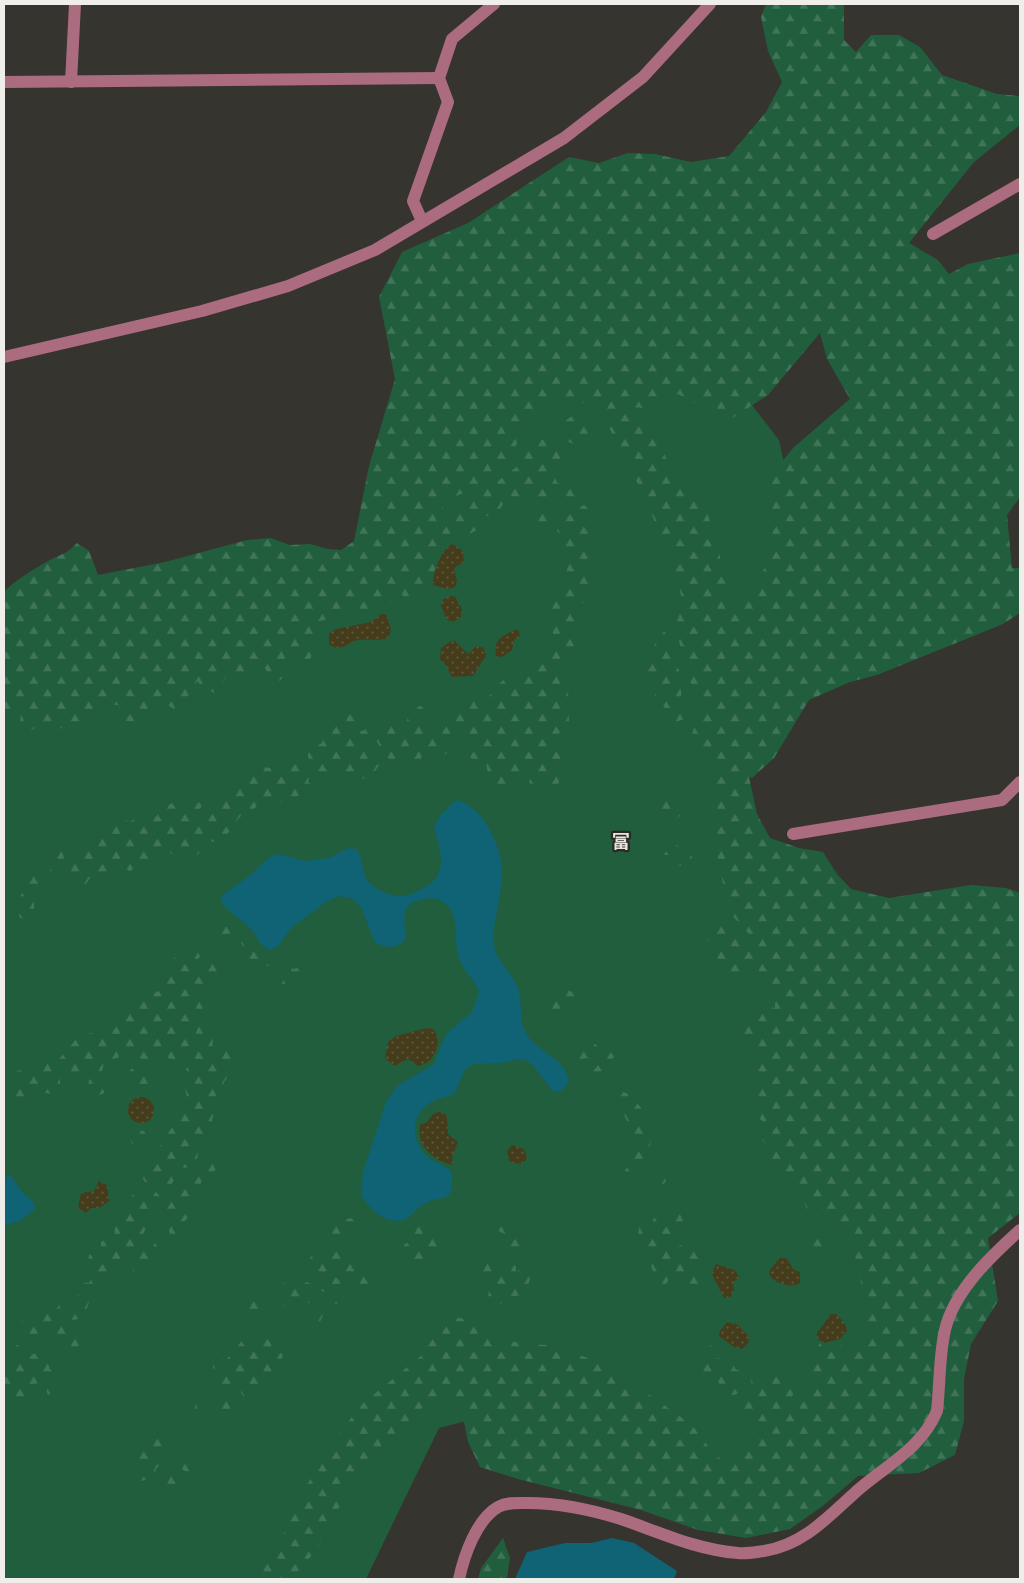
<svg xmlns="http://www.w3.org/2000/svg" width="1024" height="1583" viewBox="0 0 1024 1583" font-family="'Public Sans','Noto Sans JP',sans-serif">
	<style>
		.grass { fill: #205e3e }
		.forest { fill: url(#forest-firs); fill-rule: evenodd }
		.sand { fill: url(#sand-dots) }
		.water { fill: #0f6374 }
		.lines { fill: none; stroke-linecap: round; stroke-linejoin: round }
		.minor { stroke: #ac6c7f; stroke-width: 12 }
		.labels { text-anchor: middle; stroke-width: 4.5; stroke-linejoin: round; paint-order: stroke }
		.quarter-label { font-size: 18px; font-weight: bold; fill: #e6e4dc; stroke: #2c2a24 }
	</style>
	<defs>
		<pattern id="forest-firs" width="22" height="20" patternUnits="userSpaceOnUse" patternTransform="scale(1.25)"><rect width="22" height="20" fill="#205e3e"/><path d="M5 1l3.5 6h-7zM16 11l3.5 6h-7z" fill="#41755a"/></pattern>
		<pattern id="sand-dots" width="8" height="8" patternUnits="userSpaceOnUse" patternTransform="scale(1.25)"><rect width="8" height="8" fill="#443c1b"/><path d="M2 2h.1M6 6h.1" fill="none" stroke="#5f583c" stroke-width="1.8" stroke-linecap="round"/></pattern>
	</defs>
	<rect width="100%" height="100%" fill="#36342e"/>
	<path class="grass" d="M437,307l252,17 90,116 43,198 -97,82 160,597 -33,128 -159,61 -140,-107 -114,29 -73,151h-362v-932l376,-74z"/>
	<g class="forest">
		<path d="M766,4h78v36l12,12 15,-17h28l21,12 22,28 55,19 23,2v29l-46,37 -65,81 29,17 11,14 19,-10 52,-11v244l-13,18 5,53h8v45l-17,11 -27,11 -99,40 -27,7 -41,18 -35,58 -22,20 -3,-1 8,37 13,24 29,10 24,4 14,22 14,15 38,9 82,-13 35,3 14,5v320l-32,25 10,63 -27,43 -7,35v42l-9,34 -36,18 -61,3 -34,29 -34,24 -44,9 -48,-8 -57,-20 -123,-31 -38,-12 -12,-25 -8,-40 -30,-1 -68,63 -45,85 -25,30h-36l22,-33 27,-58 27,-45 29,-38 61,-50 14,-21 19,-17 28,6 21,16 18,5 28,1 41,14 31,16 70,50 22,29 19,14 23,-41 -5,-4 2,-7 -10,3 -9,-7 3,-8 9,-4 -1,-5 7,-10 -2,-7 6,-6 12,6 8,-3 15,8 3,8 -3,10 3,4 13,-12 6,-33 6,-1 -2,-5 2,-10 8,-5 14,4 2,10 -3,6h12l17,-42 -14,-61 -22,-42 -21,1 -6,-8 -4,-12 -16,-10 -1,-12 -17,-7 7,-13 -4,-1 -10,-14 5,-14 -6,-5 1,-10 5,-9 -10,-5 -3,-15 9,-25 -15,-4 -6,-9 1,-12 10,-10v-10l7,-7 16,5v-6l-18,-35 -2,-10 -8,15 -16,7 -15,-12 3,-21 -12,-6 6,-19 25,9 6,13 8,2 -2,-10 -21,-23 -14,-66v-79l-26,-23 10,-32 -24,-85 8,-23 -9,-37 -31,-73 -46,-90 -47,-4 -24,26 -14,27 -31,32 -38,17v12l28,-12 53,-41 3,-17 18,-5 11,7 9,11 -12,17 5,10 12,-7 7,7 -1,16 -13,3 -6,-4 -7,6 2,9 -4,12 -11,-5 7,-12 -15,-21 -5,11 -9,7 -12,-2 -7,12h-12l-4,12 -12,7 -15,-7 -1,9 -7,9 -4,13 -22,39 -13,5 -4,-9 -13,10 -69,17 1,15 -11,23 -16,2 -14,20 -12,-8 -9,-14 -11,22 -12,-3 -5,-7 -16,22 -10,-4 -8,-8 -7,13 -16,15 -10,-6 -14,3 -11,17 -17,-3 -3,-15 -20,-1 -19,36 -15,-8 -1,-4 -21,2 -2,-7 -14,11 -7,-10 1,-13 -17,4v-123c10,-11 33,-25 46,-32 12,-6 18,-7 27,-17l12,8 9,24 67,-13 82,-22 24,-2 19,7 20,-1 18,5 13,1 13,-9 15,-75 26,-87 -16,-82 23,-45 66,-29 101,-66 30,6 29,-10 27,1 36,8 38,-6 37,-44 16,-30 -14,-31 -7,-34zM820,333l7,26 23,40 -56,48 -28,34 8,73 -19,29 -22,24 -20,-77 -12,-35 -31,-29 -12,-25 -28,-34 16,1 32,-14 50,27 40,-26z"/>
		<path d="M574,415l15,8 3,13 -18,8 -11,-4 -3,-16z"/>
		<path d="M584,505l6,5 4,25 -4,11 4,13 -6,8 4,16 -2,16 -14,8 -3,7 4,11 -7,5 6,14 -5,4h-5l-3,30 5,12 1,32 -5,9 -6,3c0,19 8,33 0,51h-13l-11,5 -5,-8 3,-7 -7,-2 -7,9 -8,1 -11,8 -9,-8 -4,-19 7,-4 -1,-4 -6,-2 -10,9 -7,-7 -2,-15 -13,-10 -8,14 3,6 -6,5 -8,-4 -3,4 -11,1v7h-29l-15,-22 2,-15 6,-2 -1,-6 10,-3 6,7 6,1 2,-7 11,-11 9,2 -1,11 6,6 7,-6 4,-7c15,-5 18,-16 32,-22l9,11 17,-20 8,-3 2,5 8,-1 12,-21 9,-2c6,-8 5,-15 13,-22 -3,-9 0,-17 -4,-26l11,-29 6,-11 -4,-14 3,-6 -3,-15 -6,-5 3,-10 5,-5v-7l8,-2 4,2z"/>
		<path d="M665,632l7,14 1,15c9,9 8,19 8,30 0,10 4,18 3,28l-11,4 -5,-8 3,-7h-6l-8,-6 -2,-7 7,-9 -16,-13 -1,-10 11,-12 -3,-17z"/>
		<path d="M348,714l9,1 2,7 -3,7 8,2 2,-4 5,1 2,6 -3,6 11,23 -10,13 -9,3 -5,-4 -9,3 -6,-3 -21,7 -7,-1 -5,-9 -3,4 3,3 -1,3 3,2 -2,4 3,2 -6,10 -8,-4 -31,12 -10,-2 -8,7 -7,2 -5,5v6l-18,14 -7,2 -9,-13 4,17c-7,9 -20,17 -30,7l-19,1v9l-7,2 -14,-3 -2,6 -5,3 -4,-2 -2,4 -7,-1 -3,-4 -9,8 -6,-3 -7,2 -6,9 -6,3 -8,-2 -2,-19c6,-5 12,-16 10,-24l5,-5 6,3c8,-6 8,-10 10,-19l13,4 10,-6 5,3 9,-5 5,3 4,-5 9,2 5,-8 17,-9 8,7 8,-7 8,4 -2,6 4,3 5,-12 13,-4v-8l21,-3 5,-11 9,2 7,-10 6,1 4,5 22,-13 5,3 -1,5 6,-1 3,4 -1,-17 5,-8 8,-2 2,-3 -2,-10 6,-7 8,1 4,4 5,-2z"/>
		<path d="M669,790l9,10 2,16 -11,10c-11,-9 -13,-17 -14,-30z"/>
		<path d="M675,844l6,4 2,5 9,3 -2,9 -12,1 -2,-11h-12l1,-10z"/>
		<path d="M59,849l4,1 1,11 4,1 -2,9 -8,6 -5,-1 -3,-5 1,-7 6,-4 -3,-5z"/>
		<path d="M30,871l6,5 6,-3 3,3 2,8 -6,3 -1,8 -6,2v12l-9,11 -6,-3v-19l7,-10 -3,-6z"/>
		<path d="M218,923l9,4 6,-1 5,5 -3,4h-8l-7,6 -8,-5 -1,-6z"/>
		<path d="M246,927l8,16 7,-2 3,3 -2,10 6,-1 7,6 -6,7h-4l-4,7 -13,4 -3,-5 5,-7 -7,-7 3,-6 -5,-9 3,-5 -3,-4z"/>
		<path d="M195,948l5,8 -3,6 4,3 7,-6 10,-3 11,6c-3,18 -10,10 -18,19 -4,6 -7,11 -13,16l-5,-2 -5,9 4,7 -4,6 6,10 -5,11 1,6 -4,5 -5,-1 1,9 -9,5 -10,-9 2,-6 -3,-3 -12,18 -10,-4 -2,-6h-6l-7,-5 -1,-9 8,-4 -5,-2 -7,-12 2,-6 7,-3c8,-27 28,-6 37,-31l-3,-3 1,-8 11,-12h8l2,-7z"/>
		<path d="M303,965l3,1v7l-17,16 -7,-1 -1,-4 3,-4 -4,-5 1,-4 7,-5 6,3z"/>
		<path d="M585,987l8,7c-6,6 -14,4 -19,10l-7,-1 -2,8 -11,11 -9,-4 -3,-8 1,-9 7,-5 13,4 5,-10 8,4 3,-6z"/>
		<path d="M200,1000l8,1v7l-3,4h4l-2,10 7,5 -2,24 3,5h3l1,-9 7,3 5,-4 7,2 5,8 -4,7 -7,2 -6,7 2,4 -4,6v9l-3,4 -7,1 6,7 -8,16 1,7 -4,5 2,3 -3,5 -9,4c-2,14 1,28 -19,24l-2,10 -5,4 -3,8 -7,2 -8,-8 -10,-1 -4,-6c1,-13 7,-14 14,-23 7,-9 23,-34 25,-44l-2,-4 2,-5 7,-2 -2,-10 8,-5 -7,-14 15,-22c-7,-8 -7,-12 -2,-21l-5,-14z"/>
		<path d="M102,1023l14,3 5,5v4l-7,9h7l1,7 -4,7 -13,2 -3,11 -8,2 -4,-4 -3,7 -7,3 -8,-7 -12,4v11l-8,7 -7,-1 -7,4 -6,-2 -2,10 -6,3 -8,-4 -8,-10 7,-15 -1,-7 6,-2 8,6 10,-14 18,1 21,-25 6,1 3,-5 8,-1 1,-6z"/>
		<path d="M591,1043l6,2 2,6 -6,9 -8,-2 -5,5 -6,-4 -1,-4 5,-6 5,1z"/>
		<path d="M610,1051l4,6 -5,5 3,4 -4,2 2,6 -1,4 -7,4 -5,-3 1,-3 -5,-1v-4l9,-10 2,-8z"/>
		<circle cx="139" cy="1077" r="11"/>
		<circle cx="98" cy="1085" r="10"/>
		<path d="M612,1091h9l7,3v8l9,1 4,5 -1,7 5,2 1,5 -3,6 10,5 -4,16 -5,4 1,11 -6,12 -9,2 -6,-6 4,-6 -3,-9 5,-10 -2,-4 5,-5 -5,-4 5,-10 -5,-1 -7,-14 3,-5 -12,-6z"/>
		<path d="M137,1130l7,1 5,10 -1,6 -7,5 -4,-7 -5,-1 -3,-8z"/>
		<path d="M218,1155l-5,23 -7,4 -5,-1c0,10 -8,36 -18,41l-6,16 -7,-3 -5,-24 6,-8v-6c10,-5 12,-15 22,-18v-7l7,-5 3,-6z"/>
		<path d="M657,1170l6,2 3,9 -7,10 -8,-3 -3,-6 1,-10 5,2z"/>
		<path d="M148,1185l11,10 -1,7 -6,3c0,13 -9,30 -16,42l-5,3 2,5 16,-19 9,11 -6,11 3,5 -14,10 -7,1 -2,-10 -5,-1 -9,3 -9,15 -20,14 1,4 -4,12 -5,1 -3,7 -6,1 -4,-6 12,-22 -2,-4 4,-6 7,1 3,-5 -4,-10 4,-4 -4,-2 1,-7 12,-5v-8l14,-9 -1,-6 6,-5 1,-10 9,-8c-1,-12 10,-13 18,-19z"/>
		<path d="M673,1210l7,4 3,7 -3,5 -7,2v10l-5,4 3,5 -2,5 4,1 3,-6 5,-2 6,6 5,-2 7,8 -2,6 3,4 -3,6 3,2 -2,15 -7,2 -5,-5 4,-7 -5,-5 -8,5 -6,-5 -5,9h-7l-9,-20 2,-8 -7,-2 -2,-4 3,-8 -8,-6 1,-8 4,-3 7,2 4,-9h9l4,-6z"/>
		<path d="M338,1214l4,6 9,-2 5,5 -7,9 3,6 -10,5 -4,-3 -8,3 -6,-6v-6l5,-4 -1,-5z"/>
		<path d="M502,1223l3,5 5,-2 8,6v7l11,7 -1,6 -7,7 -10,-2 -4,-8 5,-12 -16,-7 1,-5z"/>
		<path d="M410,1227h15l3,13 13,-5 9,4c0,8 -4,11 -11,15l-1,6 -4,3 -7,-2 -5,8 -9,-2 -3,-5 2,-8 -8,-4v-5l6,-4 -3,-5z"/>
		<path d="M823,1233l7,4 -2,15 -7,4 -6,-2 -4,-9 5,-8z"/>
		<path d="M334,1244l6,1 3,5 4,-4 6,2 3,6 -2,11 12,3 8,8v6l-5,4 -13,-1 -6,-5 1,-7 -10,-1 -3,-4v-7l-2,-1 -2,16 8,6 1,5 -3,3 3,5 -5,8 -6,2 -3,-2v-9l-10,-4 3,-5 -11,-7 4,-9 -8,-5 7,-13 5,1 4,4 5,-4 3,1z"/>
		<path d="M491,1260l7,4 6,-4 7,1 5,6v5l6,-4 9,6 -5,20 -20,4 -9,9 -9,-3 1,-20 -11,-5 7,-16z"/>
		<path d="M293,1277l5,1 4,8 4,-4 6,2 3,5 -2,7 7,4 1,5 -4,4 6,6 -3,7 -4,3 -7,-6 2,-8 7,-5v-4l-7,-2 -1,3 -9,1 -4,5 -6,2 -8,-5 2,-9 4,-2 -8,-5 -1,-4z"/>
		<circle cx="259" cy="1307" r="10"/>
		<path d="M56,1297l4,10 -5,13 4,6 5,-5 5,-1 4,5 -3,9 9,2c1,9 0,13 -8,16l-5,-3v-4l-14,-1 -4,-5 -13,2 -12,-7 -3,-12 22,-9 -1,-6 7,-9z"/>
		<path d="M262,1334l9,1 5,13 7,7 -3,8 -5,2 -4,-5 -3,4 6,8 -5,9 -7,-8 -4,1 -3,-8 -4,-1v-4l-3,-1 -2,-7 -7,-1 -1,-6 5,-7h6l10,11 11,5 1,4 -2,-9 -8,-3 -3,-5z"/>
		<path d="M14,1345h4l2,4 5,-2 7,8 13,-8 8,3 1,5 -5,14 8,3 1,5 -3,3 1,6 -3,6 -5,3 -3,-8 -7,-6 -3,6 3,5 -4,5 -9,2 -7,12 -8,-5 1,-10 -7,-2v-32l5,1 5,-10 -3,-3z"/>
		<path d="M712,1345l6,6 -1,7 14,3 5,9h9v16c-6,9 -14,12 -24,6l-1,-8 -10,-10 -4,1 -6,-4 -1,-6 6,-8 -2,-8z"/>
		<path d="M229,1356l6,3 1,6 6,-3 6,3 1,5 7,3v6l9,8 -10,14h-8l-6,-8v-7l-18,3 -6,-5 1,-8 4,-5 -9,-3v-5l9,-6 3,5z"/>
		<path d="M229,1393l9,7 -8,8 5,10 -10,5 -5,-6 -4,1 -4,-5 5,-7 4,2 2,-11z"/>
		<path d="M192,1401l5,3v9l11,4 -4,11 -8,-2 -3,-13 -5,-3 -2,-8z"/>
		<path d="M155,1430l8,5 5,11 -5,8 1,6 -9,10 11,11 -1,4 -7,5 -7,-5 1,-6 -12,2 -5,-9 8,-8 -4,-2 -4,-12 11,-5 2,-8z"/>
		<path d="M182,1459l9,1 4,7 -6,6 -9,-5 -6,4 9,7 1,6 -7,6h-6l-4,-8 3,-8 -8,-6 6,-9h5l5,4z"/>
		<path d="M503,1538l7,20 -3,21h-29l3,-11z"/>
	</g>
	<g class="sand">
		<path d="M452,544l10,6c5,17 -2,11 -8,19l3,12 -2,6 -7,2 -15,-4c0,-13 8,-35 19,-41z"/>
		<path d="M451,596l5,1 2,7 4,4 -1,9 -8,5 -6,-2 -6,-14 2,-7z"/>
		<path d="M383,613l4,3 4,14 -3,8c-12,4 -19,0 -29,2 -11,1 -18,14 -30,4v-11l7,-4 35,-7z"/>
		<path d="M514,630h4l2,6 -6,4 -2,10 -10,7 -6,-1c-3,-17 6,-19 18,-26z"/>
		<path d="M451,641h4l13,13 8,-8 8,2 2,8 -13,20 -21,1 -6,-12 -6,-5 1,-12z"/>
		<path d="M427,1028l6,1c11,13 1,35 -15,37l-10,-7 -14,7 -9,-8 3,-16 8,-6z"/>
		<circle cx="141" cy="1110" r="13"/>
		<path d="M439,1112l5,1 3,4 1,17 10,8 -6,14 1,9c-20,-4 -39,-21 -32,-42h5l7,-9z"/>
		<path d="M512,1145l12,4 3,8c-3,9 -12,7 -18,4l-2,-10z"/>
		<path d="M99,1181l8,4 2,16 -10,7h-8l-5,5 -8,-6 3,-14 13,-2z"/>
		<path d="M780,1258h6l8,12 6,2v11c-9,5 -24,1 -30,-7l-1,-5z"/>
		<path d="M716,1264l18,6 6,7 -7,5 1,10 -5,6h-5l-12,-24z"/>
		<path d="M831,1314h5c5,5 11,10 11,17l-7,8 -16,4 -7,-5v-5z"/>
		<path d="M727,1322l10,2 12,13 -1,6 -6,6 -8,-2 -15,-11 1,-5z"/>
	</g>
	<g class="water">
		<path d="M457,800c13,3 25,16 31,27 18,32 16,49 9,84 -2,11 -5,24 -3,34 3,18 19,28 24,43 5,15 0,31 8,45 11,19 38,24 43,47l-6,10 -10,2 -20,-27 -8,-5 -8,-1 -15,4 -28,1 -8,4 -12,26c-8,3 -19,5 -26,10 -18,13 -16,39 -1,52 8,7 17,9 24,15 5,35 -8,22 -27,33 -6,3 -10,9 -15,13 -19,12 -40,-7 -48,-23l2,-22 23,-70 11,-16 37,-22 12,-30 26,-22 7,-20c-4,-12 -13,-18 -18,-29 -11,-20 4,-51 -22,-63 -7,-3 -15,-2 -23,1 -16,6 -11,23 -10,37 -8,12 -19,10 -31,5l-14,-36 -8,-8 -14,-3 -13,6 -35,26 -12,17 -9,5c-11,-4 -12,-13 -19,-21 -9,-10 -22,-16 -30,-27v-6l28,-20 22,-20 8,-2 26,7 24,-3 20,-10 7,1c11,14 1,26 20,39 7,5 18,8 26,8 11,0 34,-13 37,-24 5,-15 -1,-30 -5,-45l7,-13z"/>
		<path d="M10,1175l12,17 11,9 2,8 -14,11 -17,6v-49z"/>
		<path d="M612,1538l22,5 43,28 -3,8h-159l12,-27 38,-9h26z"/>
	</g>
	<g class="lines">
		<g class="minor">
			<path d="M4,82l435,-4"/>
			<path d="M71,82l4,-78"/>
			<path d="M422,221l-9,-20 35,-99 -9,-24 13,-39 42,-35"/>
			<path d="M933,234l87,-50"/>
			<path d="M4,357l198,-46 86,-25 87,-36 189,-112 79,-61 67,-73"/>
			<path d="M793,834l209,-34 18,-18"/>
			<path d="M459,1579c5,-23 17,-59 39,-72 9,-5 20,-4 30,-4 30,0 64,7 93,16 38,13 76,31 117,34 8,1 18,-1 26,-2 40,-6 66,-36 94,-61 30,-26 63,-41 79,-79 3,-27 2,-55 8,-81 9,-39 46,-74 75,-100"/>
		</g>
	</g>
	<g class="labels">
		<g class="quarter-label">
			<text x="621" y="848">富</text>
		</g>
	</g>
	<rect width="1024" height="1583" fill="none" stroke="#efeeea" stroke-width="10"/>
</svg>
